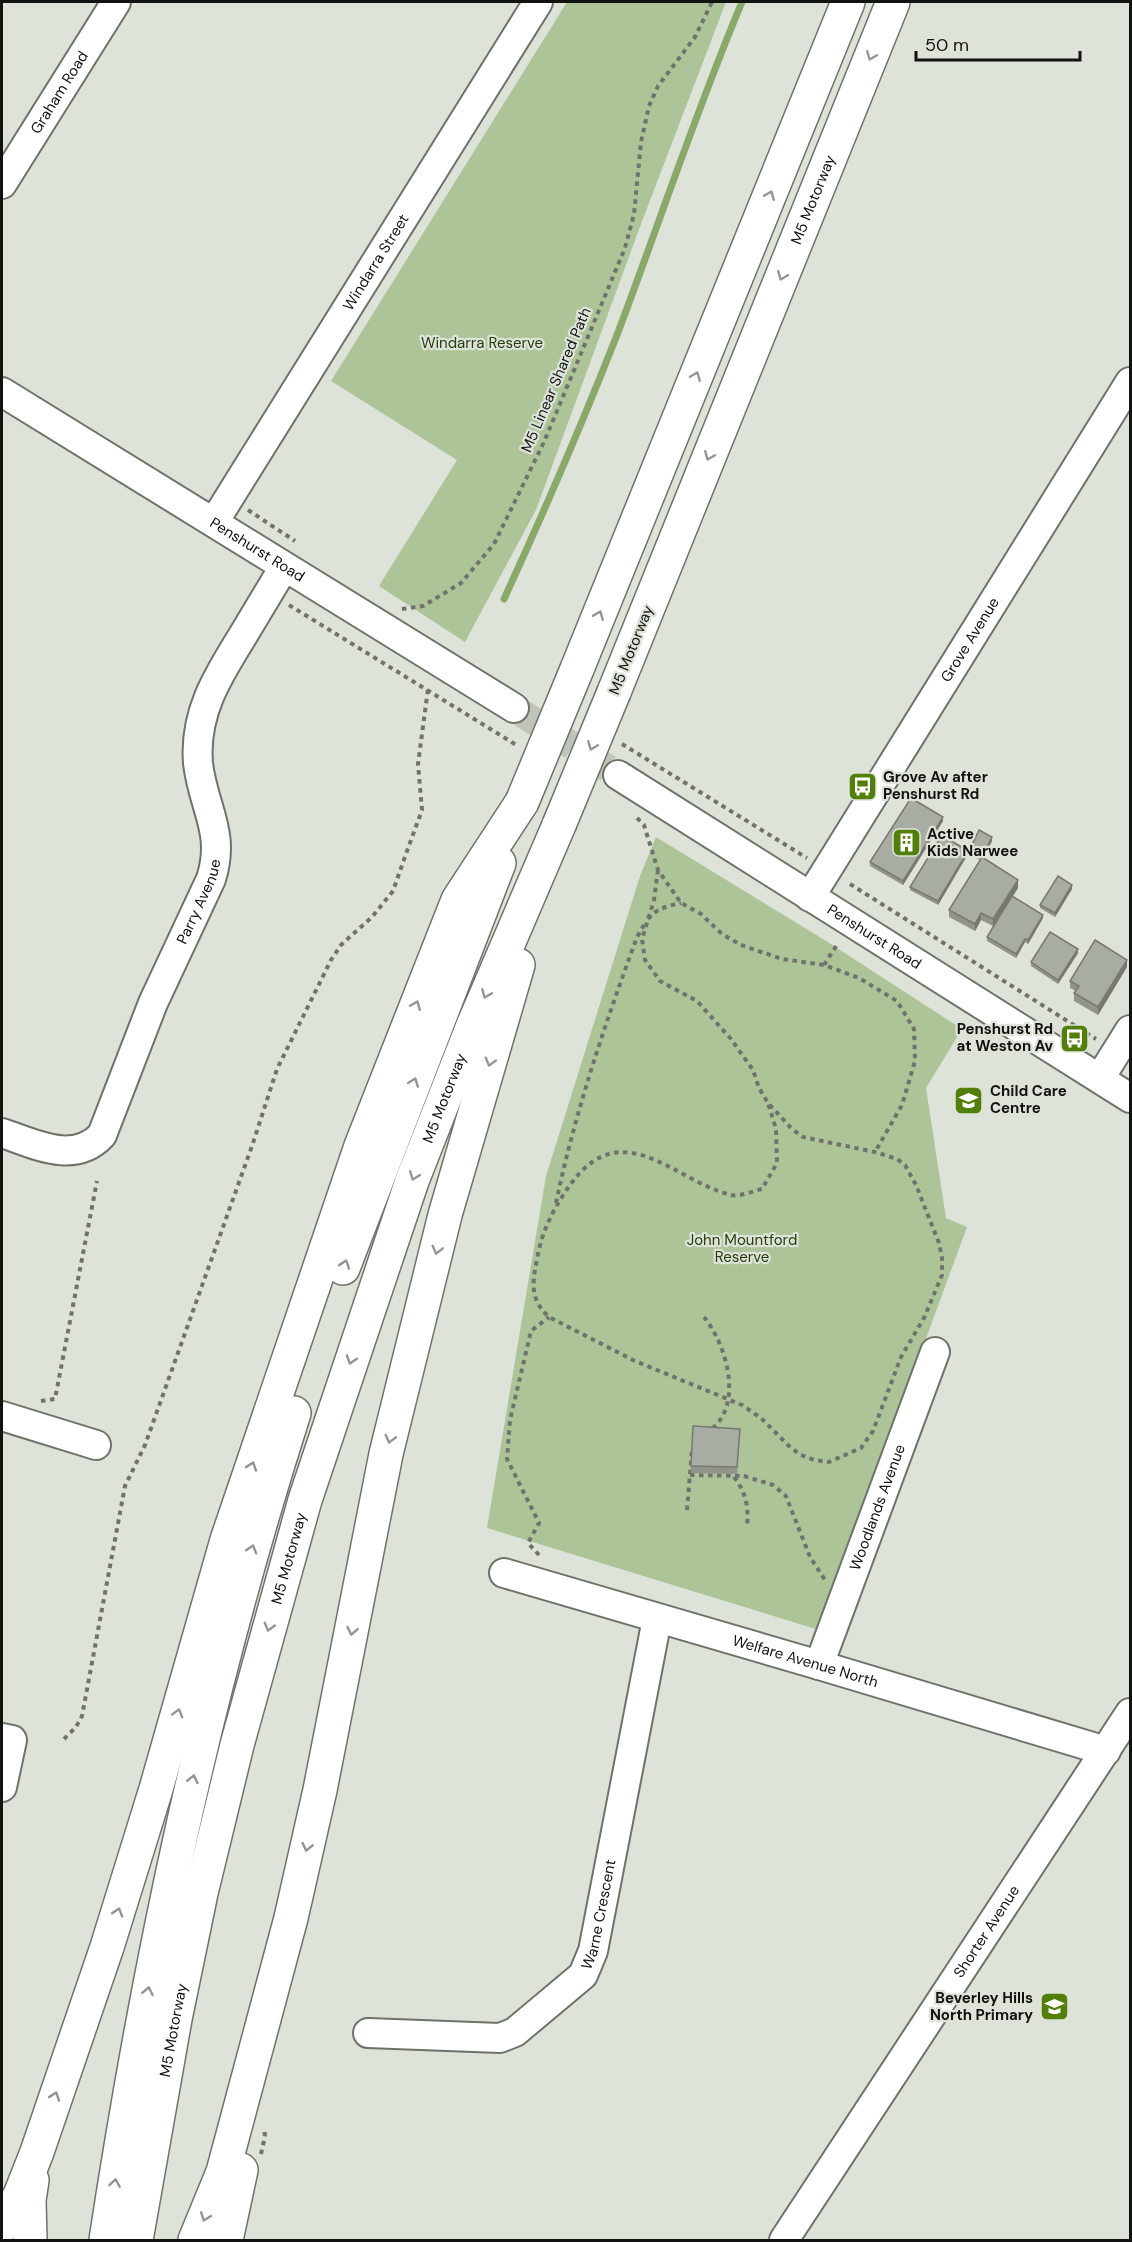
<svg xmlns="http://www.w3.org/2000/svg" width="1132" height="2242" viewBox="0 0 1132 2242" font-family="'DM Sans',sans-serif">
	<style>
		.green { fill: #adc498 }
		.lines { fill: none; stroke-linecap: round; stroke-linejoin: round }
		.stream { stroke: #88a968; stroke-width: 7 }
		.minor-tunnel { stroke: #bfc4bb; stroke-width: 28; stroke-dasharray: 28 14; stroke-linecap: butt }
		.minor-casing { stroke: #6e736a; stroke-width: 32 }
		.highway-casing { stroke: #6e736a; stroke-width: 36 }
		.path { stroke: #6f736c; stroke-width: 4; stroke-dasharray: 4.5 4.5; stroke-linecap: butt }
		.minor { stroke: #fff; stroke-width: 28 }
		.highway { stroke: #fff; stroke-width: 33 }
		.highway-bridge-casing { stroke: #6e736a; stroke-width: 36; stroke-linecap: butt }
		.highway-bridge { stroke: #fff; stroke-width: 33 }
		.wall { fill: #90958c }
		.shaded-wall { fill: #767972 }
		.building { fill: #a8ada3; stroke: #767972; stroke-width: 1.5 }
		.oneway { stroke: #949593 }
		.labels { text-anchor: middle; stroke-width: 4.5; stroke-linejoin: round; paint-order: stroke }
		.street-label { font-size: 15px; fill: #111310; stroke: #dee3d9 }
		.park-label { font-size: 15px; fill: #273c0c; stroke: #dee3d9 }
		.poi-label { font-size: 15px; font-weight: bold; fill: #111310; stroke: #dee3d9; text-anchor: start }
	</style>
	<rect width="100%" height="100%" fill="#dee3d9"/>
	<g class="green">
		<path d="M567,2h159l-85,222 -105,286 -71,132 -86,-56 78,-126 -126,-79z"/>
		<path d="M656,837l167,102 139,90 -36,59 20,130 21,9 -148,403 -332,-102 59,-352 94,-300z"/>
	</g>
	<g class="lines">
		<path class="stream" d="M504,599c40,-87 78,-175 113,-264 42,-111 79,-224 125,-333"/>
		<path class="minor-tunnel" d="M514,708l104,67"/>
		<defs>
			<g id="minor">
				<path id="s1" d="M2,184l114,-182"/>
				<path id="s2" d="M2,392l512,316"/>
				<path id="s3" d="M214,522l324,-520"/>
				<path id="s4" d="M618,775l512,323"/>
				<path id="s5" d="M810,897l320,-515"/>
				<path d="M1100,1078l30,-48"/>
				<path id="s6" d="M2,1133c33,11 72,32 100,2l51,-132 58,-124c15,-47 -8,-71 -13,-116 -4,-49 19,-86 44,-126 14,-23 28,-47 42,-70"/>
				<path d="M2,1416l94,29"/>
				<path id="s7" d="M504,1573l315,92 287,86"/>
				<path id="s8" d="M819,1665l116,-313"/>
				<path d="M2,1738l10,2 -10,47"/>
				<path id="s9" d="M368,2033l132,5 15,-6 68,-57 10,-24 64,-332"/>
				<path id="s10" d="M784,2240l346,-527"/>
			</g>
			<g id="highway">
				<path d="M577,669l271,-667"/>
				<path id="s11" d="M614,692l279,-690"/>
				<path d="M343,1268l156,-405"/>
				<path d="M2,2226l18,-31 17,-43 70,-205 49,-158 71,-249 134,-394 97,-246 64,-98"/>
				<path d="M30,2240l-1,-40 3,-20"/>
				<path d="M106,2240c43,-281 101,-555 188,-827"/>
				<path id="s12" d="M136,2240l39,-221 26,-126 36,-148 68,-245 107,-319 60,-153 87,-203"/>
				<path d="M195,2240l28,-68 68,-254 29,-128 66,-336 59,-239 73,-250"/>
				<path d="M226,2240l15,-70"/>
			</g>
		</defs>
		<use href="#minor" class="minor-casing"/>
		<use href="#highway" class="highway-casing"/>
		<g class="path">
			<path d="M248,510l47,31"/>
			<path d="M289,605l229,141"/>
			<path d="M402,609l21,-3 38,-23 33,-39 50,-102 81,-194 9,-34 7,-72 8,-36 9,-20 37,-49 17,-35"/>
			<path d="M622,744l185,114"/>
			<path d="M637,818l7,7 14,45 23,33 20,11 21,20 19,11 41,14 42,6 35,13 38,23 17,28 1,32 -13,44 -27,47"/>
			<path d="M658,870l-4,30 -12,39 3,21 15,21 37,20 34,38 22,31 6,18 9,15 24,26 11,8 72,15 22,7 8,6 11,20 23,58 3,15v17l-18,43 -23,39 -28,74 -12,17 -32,14 -15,-2 -15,-6 -10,-8 -28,-28 -19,-13 -107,-44 -86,-44c-21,-19 -16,-37 -11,-63 5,-26 19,-52 35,-73 51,-66 102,0 158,14 9,2 22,-4 31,-6l15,-26 -1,-34 -8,-26"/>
			<path d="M850,884l246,155"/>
			<path d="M648,919c9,-11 20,-13 33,-16"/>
			<path d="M824,965l14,-22"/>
			<path d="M556,1203c19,-91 49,-179 81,-266l7,-12"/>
			<path d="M704,1317c23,28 40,89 6,113"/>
			<path d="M41,1401l14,-2 42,-218"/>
			<path d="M690,1475l54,1 29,9 13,11 24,61 15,23"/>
			<path d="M734,1477c12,15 15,31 13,50"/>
			<path d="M687,1510l5,-60"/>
			<path d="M539,1555l-11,-12 11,-20 -32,-64 3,-39 21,-89 18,-14"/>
			<path d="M64,1739l12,-12 6,-11 43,-230 20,-41 107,-299 25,-77 54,-109 10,-15 31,-28 21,-26 14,-40 15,-41 -4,-46 10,-75"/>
			<path d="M261,2154l4,-18 -1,-7"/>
		</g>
		<use href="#minor" class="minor"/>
		<use href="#highway" class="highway"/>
		<defs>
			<g id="highway-bridge">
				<path d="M522,802l55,-133"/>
				<path d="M559,825l55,-133"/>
			</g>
		</defs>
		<use href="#highway-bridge" class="highway-bridge-casing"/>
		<use href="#highway-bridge" class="highway-bridge"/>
	</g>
	<g class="wall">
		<path d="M943,821l-40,64 -33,-19v-4z"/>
		<path d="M992,841l-9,17 35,30 -5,8 30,22 -15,26 -3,-2 -9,16 -29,-17v-4l6,-11 -12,-6 -6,11 -26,-14v-7l31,-50 -11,-6v-3z"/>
		<path d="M968,854l-30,51 -28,-15v-3z"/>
		<path d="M1072,889l-17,28 -15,-9v-3z"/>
		<path d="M1078,953l-20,31 -27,-18v-4z"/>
		<path d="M1127,967l-29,48 -24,-14v-8l2,-2 -6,-3v-7z"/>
		<path d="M740,1436l-3,38 -46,-1v-7z"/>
	</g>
	<g class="shaded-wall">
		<path d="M943,817v4l-40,64v-4z"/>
		<path d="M992,837v4l-10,20v-4z"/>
		<path d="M968,851v3l-30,51v-4z"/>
		<path d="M1018,880v8l-25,38v-7z"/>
		<path d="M1072,885v4l-17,28v-4z"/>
		<path d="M981,913v7l-6,11v-7z"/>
		<path d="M1043,915v3l-15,26v-4z"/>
		<path d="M1025,939v3l-9,16v-4z"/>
		<path d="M1078,949v4l-20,31v-4z"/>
		<path d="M1127,960v7l-29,48v-8z"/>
	</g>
	<g class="building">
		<path d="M911,798l32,19 -40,64 -33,-19z"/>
		<path d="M979,830l13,7 -10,20 -13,-6z"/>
		<path d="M942,835l26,16 -30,50 -28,-14z"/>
		<path d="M982,857l36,23 -25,39 -12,-6 -6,11 -26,-14z"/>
		<path d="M1058,876l14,9 -17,28 -15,-8z"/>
		<path d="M1012,896l31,19 -15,25 -3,-1 -9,15 -29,-17z"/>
		<path d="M1050,932l28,17 -20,31 -27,-18z"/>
		<path d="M1095,940l32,20 -29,47 -24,-14 5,-7 -9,-5z"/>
		<path d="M693,1426l47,3 -3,38 -46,-1z"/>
	</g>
	<defs><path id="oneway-chevron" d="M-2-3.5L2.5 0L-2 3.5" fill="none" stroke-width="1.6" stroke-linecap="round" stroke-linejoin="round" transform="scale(1.5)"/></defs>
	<g class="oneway">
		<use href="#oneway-chevron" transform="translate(871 56) rotate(112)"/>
		<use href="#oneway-chevron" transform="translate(770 195) rotate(-68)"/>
		<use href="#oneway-chevron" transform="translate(782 276) rotate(112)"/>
		<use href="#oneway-chevron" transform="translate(696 376) rotate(-68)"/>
		<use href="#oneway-chevron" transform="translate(709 456) rotate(112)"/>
		<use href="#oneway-chevron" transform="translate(599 615) rotate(-68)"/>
		<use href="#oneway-chevron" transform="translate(592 746) rotate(112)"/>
		<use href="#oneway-chevron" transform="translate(486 994) rotate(113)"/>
		<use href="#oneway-chevron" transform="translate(416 1005) rotate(-68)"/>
		<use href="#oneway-chevron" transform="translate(490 1062) rotate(106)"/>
		<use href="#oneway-chevron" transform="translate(414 1082) rotate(-69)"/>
		<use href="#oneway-chevron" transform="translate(414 1176) rotate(111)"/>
		<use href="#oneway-chevron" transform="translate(437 1250) rotate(104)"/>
		<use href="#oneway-chevron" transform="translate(345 1264) rotate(-71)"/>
		<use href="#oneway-chevron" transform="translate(351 1360) rotate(108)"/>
		<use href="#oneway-chevron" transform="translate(390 1439) rotate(104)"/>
		<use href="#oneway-chevron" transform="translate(252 1466) rotate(-71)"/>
		<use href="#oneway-chevron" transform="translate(252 1549) rotate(-73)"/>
		<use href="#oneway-chevron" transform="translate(269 1627) rotate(105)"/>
		<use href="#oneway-chevron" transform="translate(352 1631) rotate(101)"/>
		<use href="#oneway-chevron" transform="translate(178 1713) rotate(-74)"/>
		<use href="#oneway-chevron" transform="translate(193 1779) rotate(-77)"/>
		<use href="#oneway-chevron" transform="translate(307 1847) rotate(103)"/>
		<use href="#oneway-chevron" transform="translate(118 1912) rotate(-73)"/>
		<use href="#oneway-chevron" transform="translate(148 1991) rotate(-79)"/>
		<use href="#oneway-chevron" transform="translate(55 2096) rotate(-71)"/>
		<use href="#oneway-chevron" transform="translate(115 2183) rotate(-81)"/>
		<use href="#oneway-chevron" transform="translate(205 2217) rotate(111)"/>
	</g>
	<defs>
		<symbol id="bus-square" viewBox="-11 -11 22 22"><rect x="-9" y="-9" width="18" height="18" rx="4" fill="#527f08" stroke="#dee3d9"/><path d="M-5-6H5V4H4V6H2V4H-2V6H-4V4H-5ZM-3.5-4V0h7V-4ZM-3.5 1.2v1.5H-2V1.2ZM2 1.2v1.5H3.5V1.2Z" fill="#fff"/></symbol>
		<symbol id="building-square" viewBox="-11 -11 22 22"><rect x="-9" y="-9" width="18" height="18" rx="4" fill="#527f08" stroke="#dee3d9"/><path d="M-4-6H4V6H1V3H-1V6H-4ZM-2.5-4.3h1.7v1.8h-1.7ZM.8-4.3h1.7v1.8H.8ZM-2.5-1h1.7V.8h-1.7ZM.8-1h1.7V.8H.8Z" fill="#fff"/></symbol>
		<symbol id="school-square" viewBox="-11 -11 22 22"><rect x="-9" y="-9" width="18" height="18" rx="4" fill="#527f08" stroke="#dee3d9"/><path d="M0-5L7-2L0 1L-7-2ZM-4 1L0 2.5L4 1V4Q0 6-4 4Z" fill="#fff"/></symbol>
	</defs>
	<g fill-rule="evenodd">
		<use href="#bus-square" x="846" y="770" width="33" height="33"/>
		<use href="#building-square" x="890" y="826" width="33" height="33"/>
		<use href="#bus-square" x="1058" y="1022" width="33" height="33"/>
		<use href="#school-square" x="952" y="1084" width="33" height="33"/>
		<use href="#school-square" x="1038" y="1990" width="33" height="33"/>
	</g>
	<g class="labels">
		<g class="street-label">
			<text dy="5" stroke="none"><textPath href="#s1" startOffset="108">Graham Road</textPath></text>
			<text dy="5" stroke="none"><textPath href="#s11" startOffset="531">M5 Motorway</textPath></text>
			<text dy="5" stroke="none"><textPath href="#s3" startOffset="306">Windarra Street</textPath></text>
			<text transform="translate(556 380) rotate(-67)" y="5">M5 Linear Shared Path</text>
			<text dy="5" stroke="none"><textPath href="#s2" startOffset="300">Penshurst Road</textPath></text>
			<text dy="5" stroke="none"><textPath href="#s5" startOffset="303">Grove Avenue</textPath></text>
			<text transform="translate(631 650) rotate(-68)" y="5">M5 Motorway</text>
			<text dy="5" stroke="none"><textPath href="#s6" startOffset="360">Parry Avenue</textPath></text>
			<text dy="5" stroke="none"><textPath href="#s4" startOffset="303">Penshurst Road</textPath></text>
			<text dy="5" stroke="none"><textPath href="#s12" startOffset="1185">M5 Motorway</textPath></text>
			<text dy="5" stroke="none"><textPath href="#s8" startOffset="168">Woodlands Avenue</textPath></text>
			<text dy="5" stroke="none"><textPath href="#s12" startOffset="699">M5 Motorway</textPath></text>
			<text dy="5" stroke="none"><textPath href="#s7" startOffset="314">Welfare Avenue North</textPath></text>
			<text dy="5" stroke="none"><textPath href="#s9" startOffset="300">Warne Crescent</textPath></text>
			<text dy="5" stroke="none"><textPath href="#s10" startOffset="369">Shorter Avenue</textPath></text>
			<text dy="5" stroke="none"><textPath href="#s12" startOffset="213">M5 Motorway</textPath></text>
		</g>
		<g class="park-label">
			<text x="482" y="348">Windarra Reserve</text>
			<text x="742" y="1245">John Mountford<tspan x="742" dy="17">Reserve</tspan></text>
		</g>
		<g class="poi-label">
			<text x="883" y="782">Grove Av after<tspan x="883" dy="17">Penshurst Rd</tspan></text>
			<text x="927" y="839">Active<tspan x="927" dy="17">Kids Narwee</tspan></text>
			<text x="1053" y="1034" text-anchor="end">Penshurst Rd<tspan x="1053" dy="17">at Weston Av</tspan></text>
			<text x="990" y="1096">Child Care<tspan x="990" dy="17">Centre</tspan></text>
			<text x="1033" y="2003" text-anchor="end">Beverley Hills<tspan x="1033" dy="17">North Primary</tspan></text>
		</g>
	</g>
	<rect width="1132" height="2242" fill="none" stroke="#111310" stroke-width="6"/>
	<path d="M916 51v9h164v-9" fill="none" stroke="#111310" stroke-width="3"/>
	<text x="925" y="51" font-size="18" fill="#111310" stroke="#dee3d9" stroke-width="4.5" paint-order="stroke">50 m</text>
</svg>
